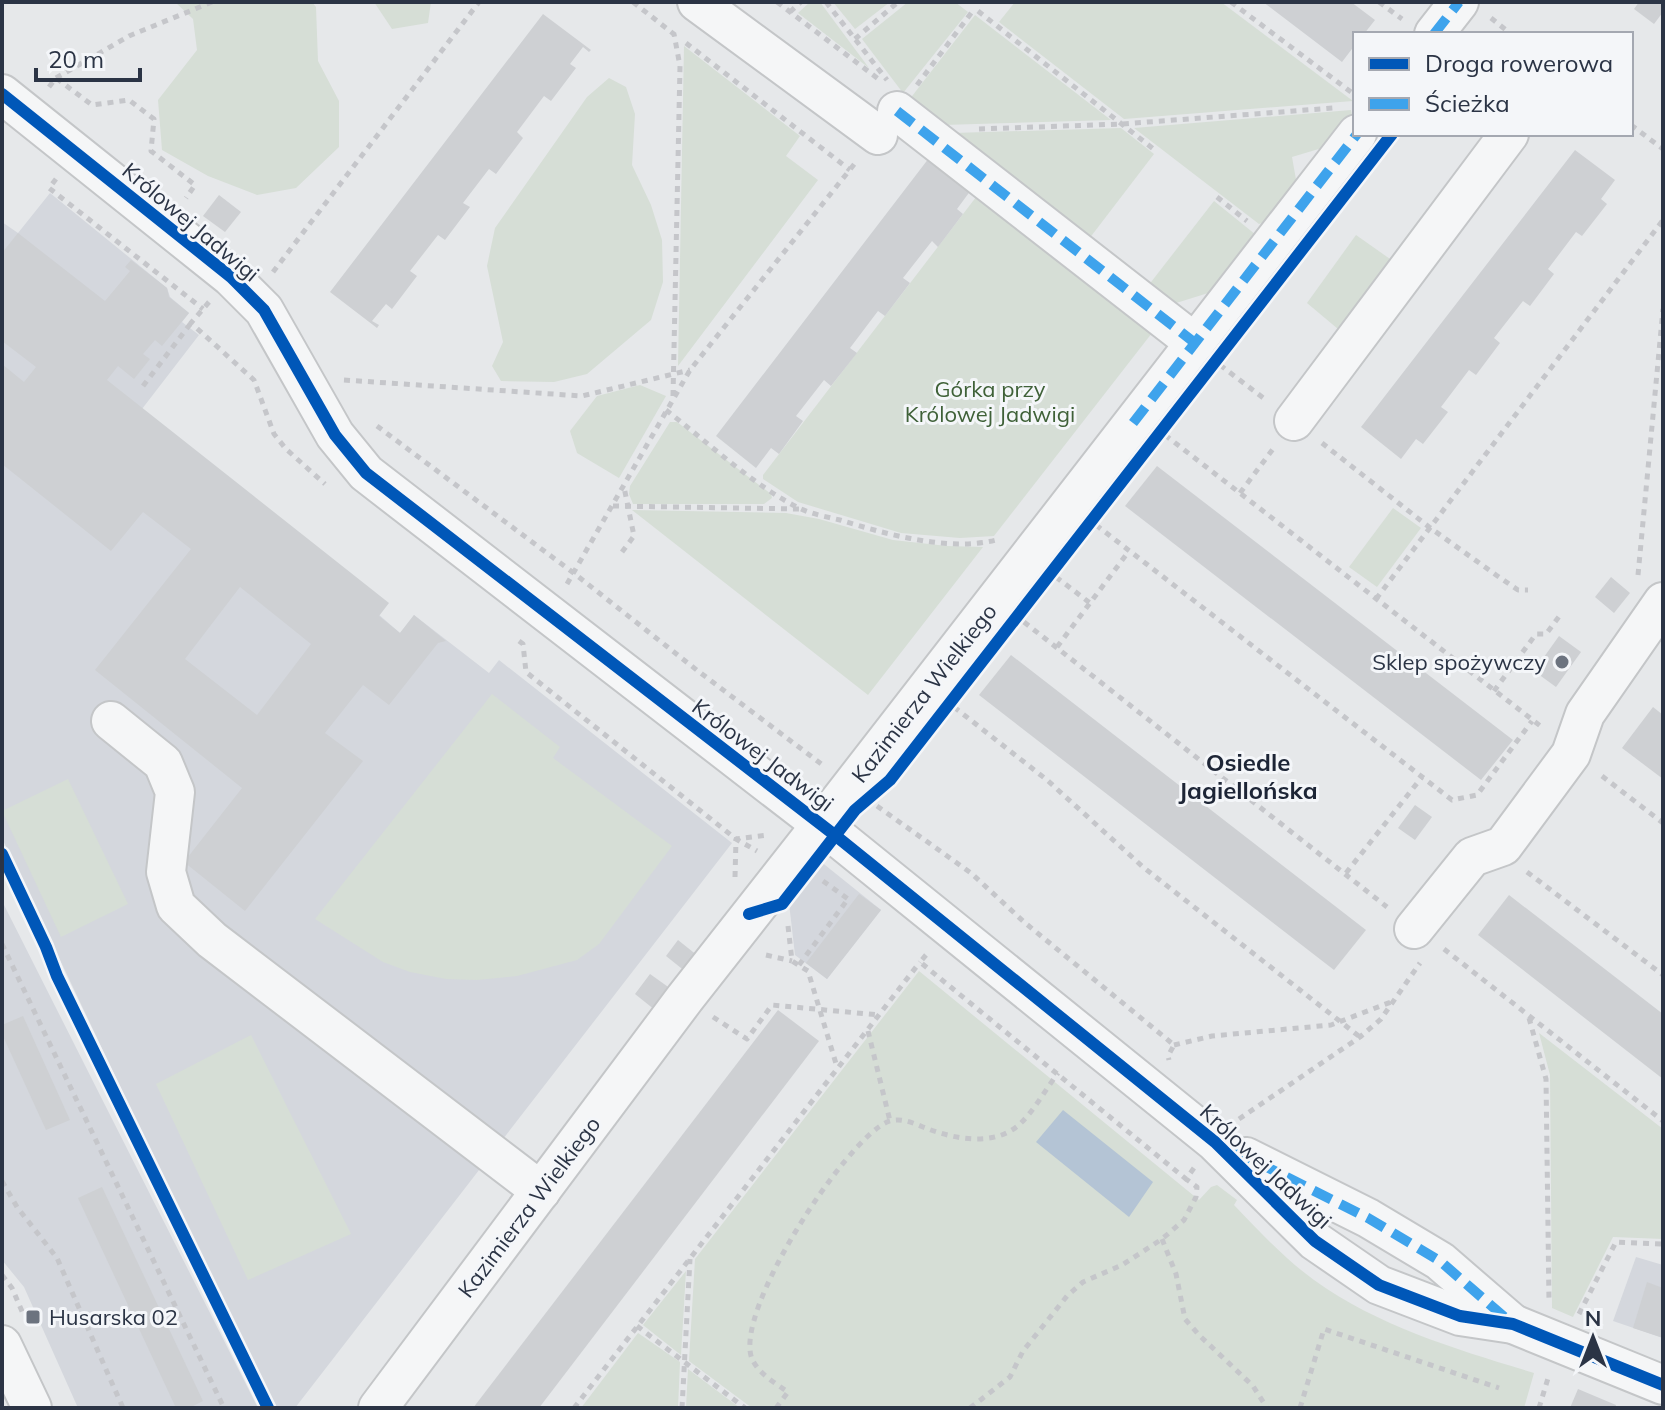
<svg xmlns="http://www.w3.org/2000/svg" width="1665" height="1410" viewBox="0 0 1665 1410" font-family="Mulish,sans-serif">
	<style>
		.built { fill: #d4d7dd }
		.green { fill: #d6ded6 }
		.water { fill: #b4c4d5 }
		.building { fill: #ced0d3; fill-rule: evenodd }
		.lines { fill: none; stroke-linecap: round; stroke-linejoin: round }
		.minor-casing { stroke: #c4c6c8; stroke-width: 42 }
		.path { stroke: #c5c6ca; stroke-width: 5; stroke-dasharray: 6 6; stroke-linecap: butt }
		.minor { stroke: #f5f6f7; stroke-width: 38 }
		.quiet { stroke: #3ea3ec; stroke-width: 10; stroke-dasharray: 20 10; stroke-linecap: butt }
		.cycleway-casing { stroke: #f4f6f9; stroke-width: 17 }
		.cycleway { stroke: #0057b8; stroke-width: 12 }
		.poi-dot { fill: #6c737f; stroke: #f4f6f9; stroke-width: 3 }
		.labels { text-anchor: middle; stroke-width: 6; stroke-linejoin: round; paint-order: stroke }
		.street-label { font-size: 22px; fill: #2b3445; stroke: #f4f6f9 }
		.park-label { font-size: 22px; fill: #3f6138; stroke: #f4f6f9 }
		.poi-label { font-size: 22px; fill: #2b3445; stroke: #f4f6f9; text-anchor: end }
		.neighbourhood-label { font-size: 24px; font-weight: bold; fill: #1d2536; stroke: #f4f6f9 }
	</style>
	<rect width="100%" height="100%" fill="#e6e8ea"/>
	<g class="built">
		<path d="M50,193l117,95 3,9 19,16 -7,9 17,13 -57,74 258,224 14,-18 75,58 10,-13 233,183 -437,565h-22l-271,-570v-616l16,11z"/>
		<path d="M820,861l61,49 -54,69 -32,-24 -6,-52z"/>
		<path d="M2,901l256,507h-180l-54,-121 -22,-27z"/>
		<path d="M1636,1257l27,8v73l-50,-17z"/>
	</g>
	<g class="green">
		<path d="M175,2h137l4,5 2,54 21,40v46l-43,41 -39,7 -49,-19 -46,-26 -4,-50 39,-50 -4,-31z"/>
		<path d="M374,2h57l-3,21 -36,6z"/>
		<path d="M810,2h10l49,66 -71,-55z"/>
		<path d="M833,2h57l-35,27z"/>
		<path d="M908,2h47l13,10 -65,81 -41,-54z"/>
		<path d="M1015,2h206l132,99 -229,18 -125,-97z"/>
		<path d="M975,15l136,105 -168,5 -34,-25z"/>
		<path d="M684,46l116,90 -14,20 32,24 -140,186z"/>
		<path d="M609,78l17,9 9,27 -3,51 19,40 11,35 1,42 -12,38 -64,54 -33,8 -53,-1 -9,-15 11,-24 -16,-76 8,-38 92,-131z"/>
		<path d="M1351,110l2,11 -21,24 -40,12 6,34 -21,27 -18,6 -125,-96z"/>
		<path d="M1121,128l33,26 -65,85 -136,-106z"/>
		<path d="M983,188l176,136 -165,212 -34,2 -59,-5 -103,-31 -35,-23v-4z"/>
		<path d="M1214,201l47,38 -40,50 -48,15 -25,-18z"/>
		<path d="M1356,235l44,31 -56,68 -37,-31z"/>
		<path d="M640,385l26,11 -47,82 -42,-25 -7,-22 27,-35z"/>
		<path d="M670,422h7l94,72 1,4 -8,6h-131l-4,-10 1,-8z"/>
		<path d="M1393,508l28,20 -44,59 -28,-20z"/>
		<path d="M632,510l154,3 33,6 74,21 54,6 36,1 -115,148z"/>
		<path d="M492,694l68,53 -7,11 119,88 -73,98 -22,16 -60,16 -40,4 -31,-1 -36,-7 -27,-10 -68,-43z"/>
		<path d="M68,779l60,125 -67,33 -59,-126z"/>
		<path d="M919,971l280,229 12,-13 6,-2 20,15 -3,5c25,26 51,54 80,75 65,47 145,70 220,93l-10,35h-772l-63,-47 6,-102z"/>
		<path d="M1539,1033l124,96v110l-50,-2 -40,80 -21,-9 -2,-233z"/>
		<path d="M251,1035l100,199 -103,46 -92,-196z"/>
		<path d="M686,1271l-5,84 -38,-30z"/>
		<path d="M638,1333l42,29 -2,46h-97z"/>
		<path d="M688,1369l52,39h-54z"/>
	</g>
	<path class="water" d="M1063,1110l90,72 -24,35 -93,-75z"/>
	<g class="building">
		<path d="M1263,2h88l24,18 -11,14h-9v11l-13,17z"/>
		<path d="M1639,2h24v10l-9,12 -20,-15z"/>
		<path d="M543,14l48,36 -2,2 -6,-5 -13,17 6,4 -25,33 -7,-5 -27,36 6,6 -27,36 -7,-5 -26,34 7,4 -25,33 -7,-5 -28,36 7,5 -25,33 -6,-5 -14,17 7,4 -2,3 -47,-36z"/>
		<path d="M1575,150l40,30 -14,19 6,5 -25,32 -6,-4 -28,37 6,5 -24,32 -7,-5 -29,37 6,5 -24,32 -7,-5 -28,37 7,5 -25,32 -7,-5 -15,20 -40,-32z"/>
		<path d="M929,158l42,32 -14,19 6,5 -25,33 -6,-6 -29,37 7,5 -25,33 -7,-5 -28,37 7,5 -26,33 -7,-6 -28,36 7,5 -24,33 -8,-6 -15,20 -40,-32z"/>
		<path d="M219,195l22,17 -16,20 -22,-16z"/>
		<path d="M18,233l87,68 25,-30 -5,-4 6,-7 36,28 2,9 20,16 -27,33 -7,-6 -12,14 7,5 -16,20 -16,-13 -11,14 282,223 -10,13 21,17 14,-18 32,26 -8,2 -49,62 -26,-20 -38,48 38,28 -118,150 -61,-49 58,-74 -147,-118 96,-121 -48,-37 -32,39 -109,-87v-100l22,18 12,-15 -34,-26v-88zM240,587l71,57 -54,71 -72,-56z"/>
		<path d="M1157,466l356,274 -32,40 -356,-274z"/>
		<path d="M1611,577l19,16 -16,20 -19,-16z"/>
		<path d="M1559,636l22,16 -25,35 -22,-16z"/>
		<path d="M1011,655l355,275 -32,40 -355,-275z"/>
		<path d="M1653,707l10,8v64l-41,-31z"/>
		<path d="M1415,805l17,12 -17,23 -17,-12z"/>
		<path d="M859,894l22,16 -54,69 -21,-16z"/>
		<path d="M1509,895l154,119v65l-185,-144z"/>
		<path d="M678,940l20,16 -12,16 -20,-16z"/>
		<path d="M650,974l21,15 -16,21 -20,-16z"/>
		<path d="M778,1010l41,31 -280,367h-66z"/>
		<path d="M23,1016l47,104 -24,10 -44,-96v-9z"/>
		<path d="M102,1187l101,214 -14,7h-13l-98,-210z"/>
		<path d="M1647,1282l16,6v50l-30,-10z"/>
		<path d="M1578,1389l38,16 -1,3h-45z"/>
	</g>
	<g class="lines">
		<defs>
			<g id="minor">
				<path d="M697,2l181,133"/>
				<path d="M1434,34l25,-32"/>
				<path d="M2,94l229,183 33,33 71,125 31,38 470,363 379,306 100,99 64,44 81,31 53,8 150,61"/>
				<path d="M897,111l298,232"/>
				<path d="M1294,421l215,-287"/>
				<path d="M111,721l52,42 12,29 -9,80 10,34 36,34 329,251"/>
				<path d="M1414,929l58,-72 31,-11 68,-92 14,-40 78,-112"/>
				<path d="M1246,1157l122,61 72,43 73,63"/>
				<path d="M2,1345l30,63"/>
				<path d="M378,1408l307,-410 136,-173 536,-691"/>
			</g>
		</defs>
		<use href="#minor" class="minor-casing"/>
		<g class="path">
			<path d="M633,2l42,33"/>
			<path d="M777,2l104,79"/>
			<path d="M826,2l61,78"/>
			<path d="M1231,2l124,93"/>
			<path d="M1379,2l23,17"/>
			<path d="M978,11l178,140"/>
			<path d="M790,12l11,-10"/>
			<path d="M1491,18l20,16"/>
			<path d="M855,39l43,-37"/>
			<path d="M686,43l164,127"/>
			<path d="M56,78l73,-42 83,-34"/>
			<path d="M917,85l55,-73"/>
			<path d="M49,87l7,-9 36,27 37,-5 25,19 -3,32 44,34 -9,13"/>
			<path d="M1631,125l32,24"/>
			<path d="M979,129l143,-5 211,-16"/>
			<path d="M56,179l-7,9 154,121"/>
			<path d="M1217,197l30,24"/>
			<path d="M273,272l206,-270"/>
			<path d="M209,302l-18,21 63,57 20,54 12,15 39,35"/>
			<path d="M1220,365l46,35"/>
			<path d="M344,380l238,16 108,-26"/>
			<path d="M143,386l48,-63"/>
			<path d="M673,396l7,-330 -6,-32"/>
			<path d="M666,410c40,31 88,76 133,98 12,6 28,9 41,12 46,14 108,32 156,20"/>
			<path d="M377,426l198,148 123,97 126,95"/>
			<path d="M1165,435l378,293"/>
			<path d="M1322,443l107,84 67,48 22,15h10"/>
			<path d="M1240,493l33,-44"/>
			<path d="M613,506l186,3"/>
			<path d="M1096,525l356,275 25,-5 55,-74"/>
			<path d="M622,552l12,-16 -10,-49"/>
			<path d="M1638,575l25,-266"/>
			<path d="M1056,577l34,26"/>
			<path d="M567,584l123,-214 166,-208"/>
			<path d="M1376,599l287,-379"/>
			<path d="M1024,622l363,285"/>
			<path d="M519,641l4,3 3,28 210,167 21,12"/>
			<path d="M1057,647l72,-96"/>
			<path d="M1494,691l42,-57h10l15,-20"/>
			<path d="M954,707l93,73 96,87 217,170"/>
			<path d="M1602,776l61,47"/>
			<path d="M877,806l94,67 53,49 150,123 -6,11 1,4"/>
			<path d="M1527,872l136,103"/>
			<path d="M1346,873l76,-96"/>
			<path d="M735,877l1,-38 32,-4"/>
			<path d="M823,881l25,18"/>
			<path d="M788,926l4,35 16,10 29,96"/>
			<path d="M2,944l222,464"/>
			<path d="M1444,949l219,172"/>
			<path d="M766,955l26,6"/>
			<path d="M926,955l-6,7 266,217 8,-11"/>
			<path d="M799,965l49,-66"/>
			<path d="M713,1017l34,22 25,-34 107,10"/>
			<path d="M1529,1018l17,61 3,223"/>
			<path d="M868,1031l22,90"/>
			<path d="M1174,1045l38,-9 119,-11 60,-23"/>
			<path d="M1239,1119l121,-82 21,-18 39,-56"/>
			<path d="M2,1181l15,26 40,51 66,150"/>
			<path d="M1162,1239l14,35 9,45 15,17 53,50 14,22"/>
			<path d="M2,1275l10,13 12,28"/>
			<path d="M1579,1314l37,-72 47,2"/>
			<path d="M637,1326l108,82"/>
			<path d="M574,1408l346,-446"/>
			<path d="M682,1408l8,-149"/>
			<path d="M776,1408l12,-16c-13,-9 -29,-18 -36,-33 -19,-47 92,-217 135,-237 12,-5 24,0 36,5 30,12 72,21 98,-4 14,-14 25,-34 37,-50"/>
			<path d="M970,1408l40,-31 13,-26 44,-55 16,-14 39,-17 40,-26 22,-19 12,-23 1,-10 -11,-8"/>
			<path d="M1300,1408l24,-79 175,59"/>
			<path d="M1539,1408l10,-33"/>
		</g>
		<use href="#minor" class="minor"/>
		<g class="quiet">
			<path d="M1434,34l25,-32"/>
			<path d="M897,111l298,232"/>
			<path d="M1133,423l224,-289"/>
			<path d="M1233,1150l135,68 72,43 70,61"/>
		</g>
		<defs>
			<g id="cycleway">
				<path d="M2,94l229,183 33,33 71,125 31,38 470,363 379,306 100,99 64,44 81,31 53,8 150,61"/>
				<path d="M2,854l44,93 11,29 211,432"/>
				<path d="M749,914l33,-10 73,-94 35,-30 502,-646"/>
			</g>
		</defs>
		<use href="#cycleway" class="cycleway-casing"/>
		<use href="#cycleway" class="cycleway"/>
	</g>
	<g class="poi-dot">
		<circle cx="1562" cy="662" r="8"/>
		<rect x="25" y="1309" width="16" height="16" rx="4"/>
	</g>
	<g class="labels">
		<g class="street-label">
			<text transform="translate(191 222) rotate(40)" y="8">Królowej Jadwigi</text>
			<text transform="translate(924 693) rotate(-52)" y="8">Kazimierza Wielkiego</text>
			<text transform="translate(763 755) rotate(37)" y="8">Królowej Jadwigi</text>
			<text transform="translate(1266 1166) rotate(43)" y="8">Królowej Jadwigi</text>
			<text transform="translate(529 1207) rotate(-53)" y="8">Kazimierza Wielkiego</text>
		</g>
		<g class="park-label">
			<text x="990" y="397">Górka przy<tspan x="990" dy="25">Królowej Jadwigi</tspan></text>
		</g>
		<g class="poi-label">
			<text x="1546" y="670">Sklep spożywczy</text>
			<text x="49" y="1325" text-anchor="start">Husarska 02</text>
		</g>
		<g class="neighbourhood-label">
			<text x="1248" y="771">Osiedle<tspan x="1248" dy="28">Jagiellońska</tspan></text>
		</g>
	</g>
	<rect width="1665" height="1410" fill="none" stroke="#2b3445" stroke-width="8"/>
	<rect x="1353" y="32" width="280" height="104" fill="#f4f6f9" stroke="#a4a8b1" stroke-width="2"/>
	<rect x="1369" y="58" width="40" height="12" fill="#0057b8" stroke="#a4a8b1" stroke-width="2"/>
	<text x="1425" y="72" font-size="24" fill="#2b3445">Droga rowerowa</text>
	<rect x="1369" y="98" width="40" height="12" fill="#3ea3ec" stroke="#a4a8b1" stroke-width="2"/>
	<text x="1425" y="112" font-size="24" fill="#2b3445">Ścieżka</text>
	<g transform="translate(1593 1338)" stroke="#f4f6f9" stroke-width="6" paint-order="stroke">
	<path d="M0-6L14 30L0 20L-14 30Z" fill="#2b3445"/>
	<text y="-12" font-size="22" font-weight="bold" text-anchor="middle" fill="#2b3445">N</text>
	</g>
	<path d="M36 68v12h104v-12" fill="none" stroke="#2b3445" stroke-width="4"/>
	<text x="48" y="68" font-size="24" fill="#2b3445" stroke="#f4f6f9" stroke-width="6" paint-order="stroke">20 m</text>
</svg>
